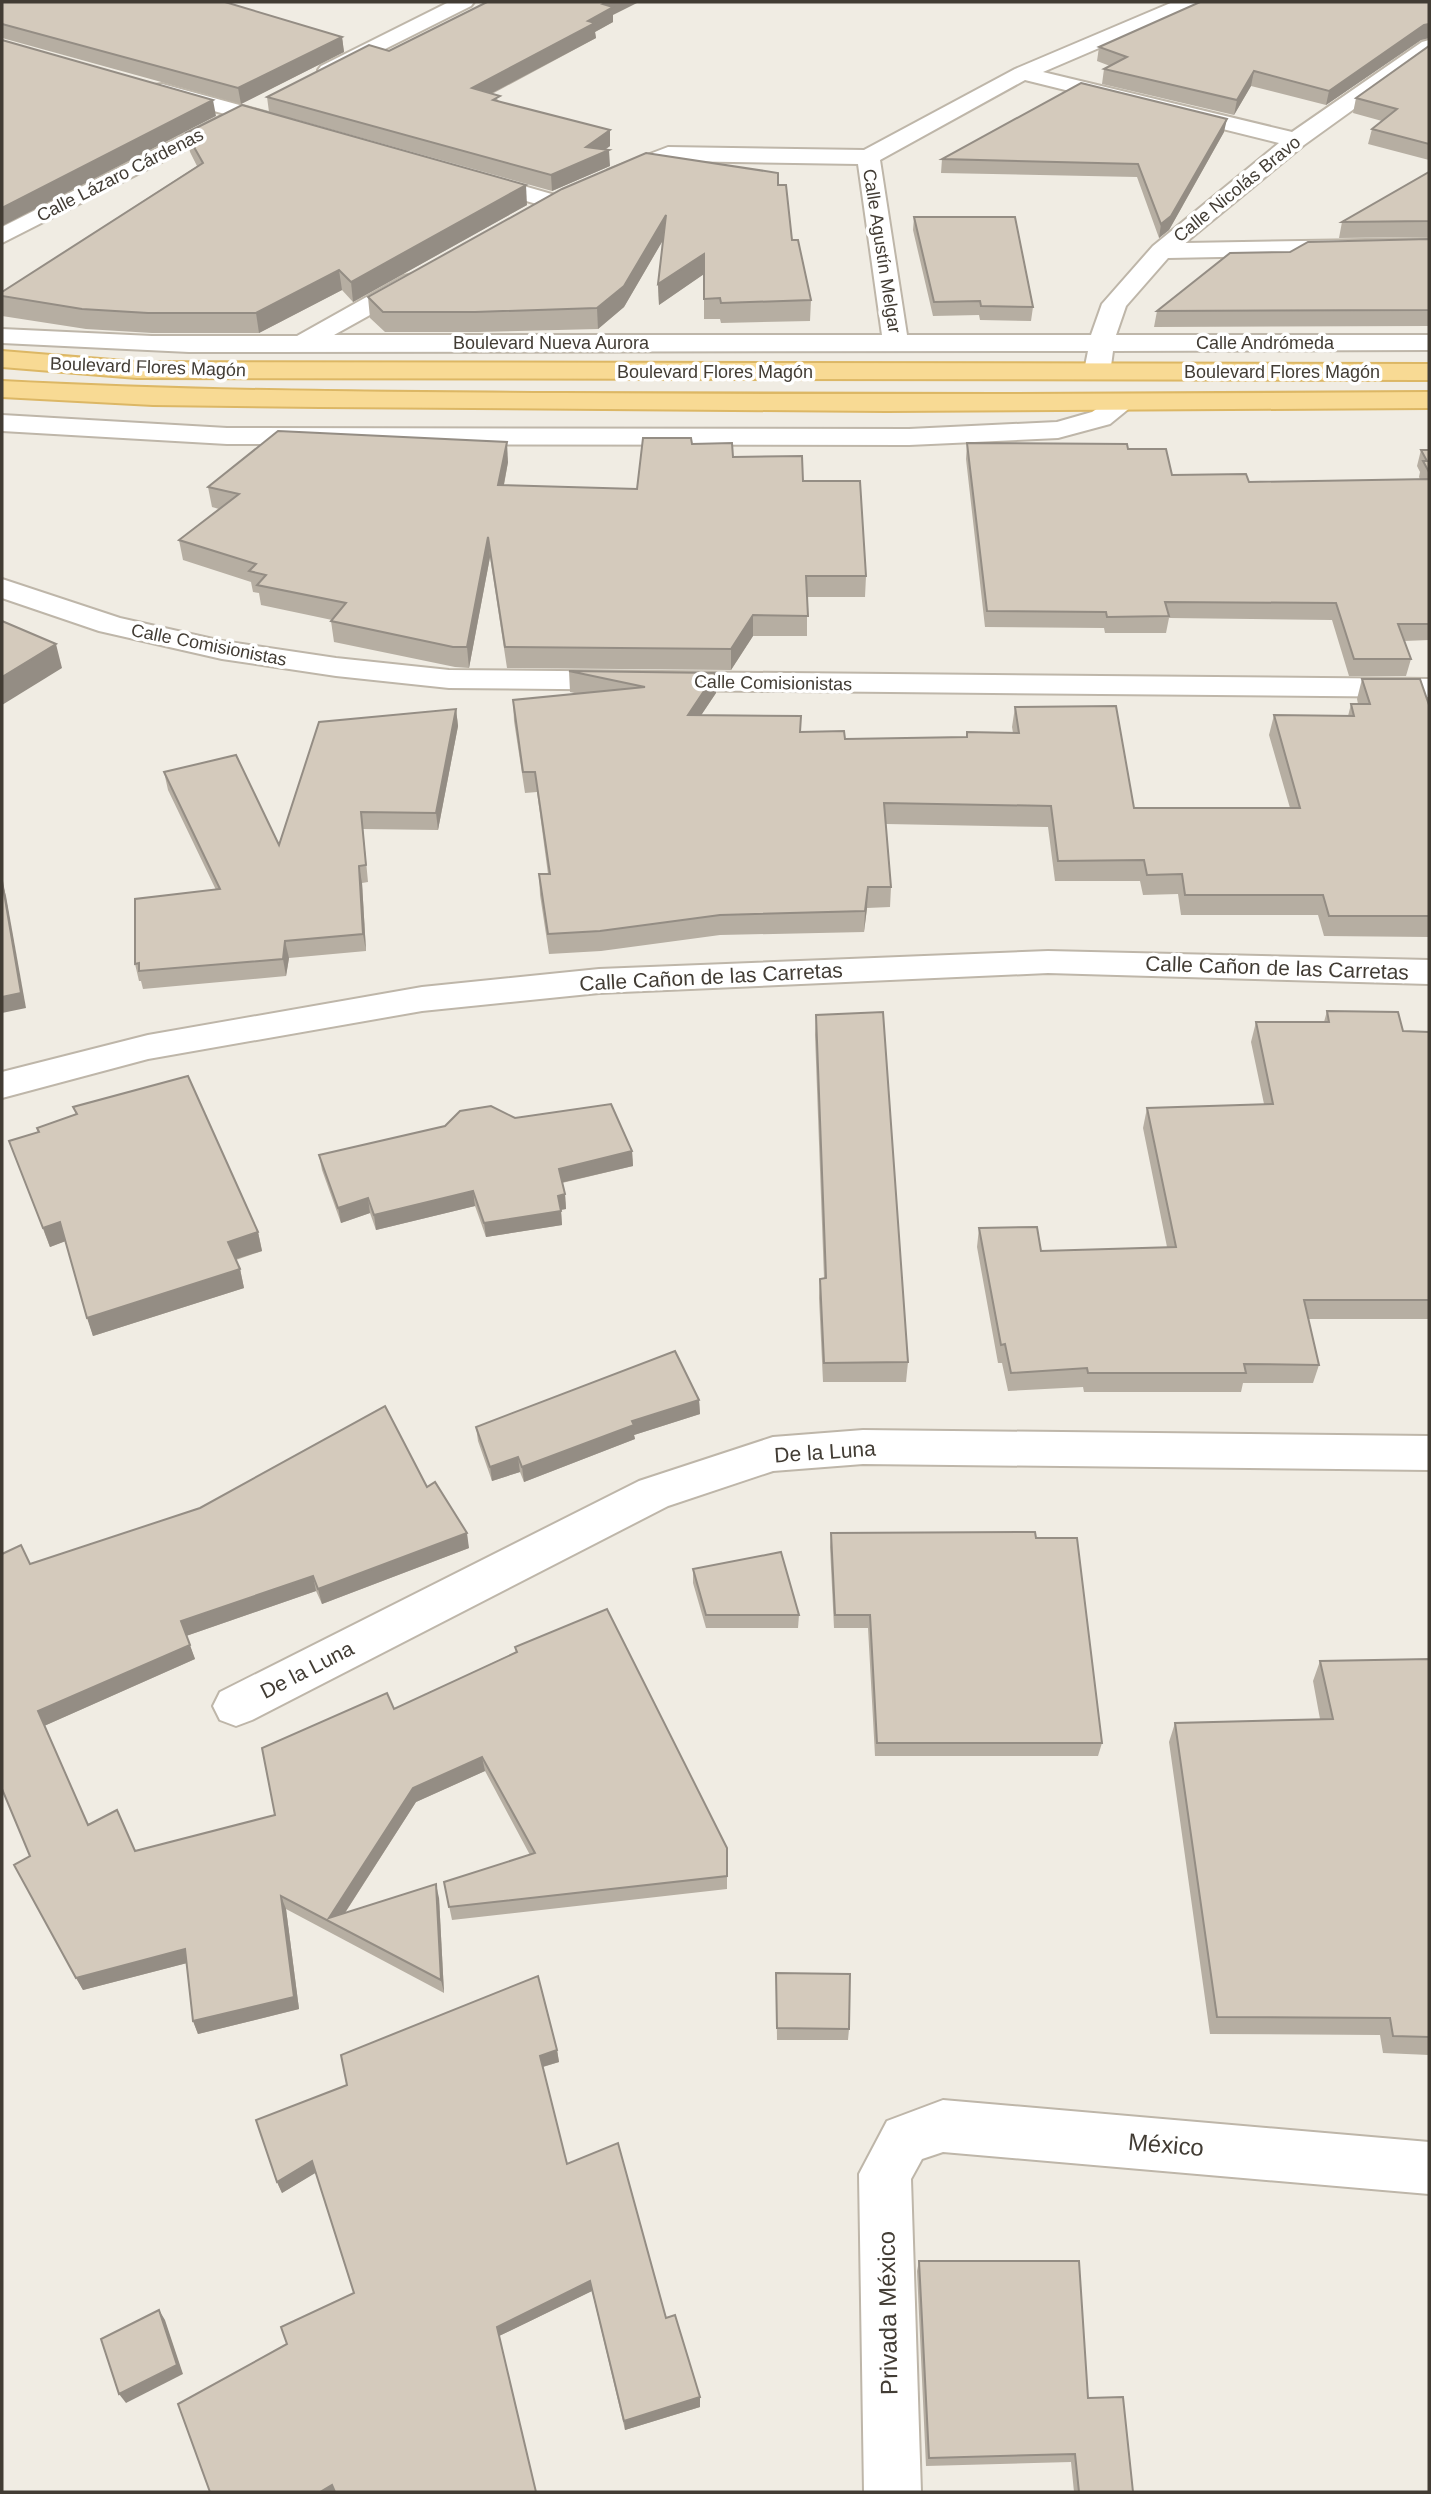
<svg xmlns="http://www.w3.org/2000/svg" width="1431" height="2494" viewBox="0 0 1431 2494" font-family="Arial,sans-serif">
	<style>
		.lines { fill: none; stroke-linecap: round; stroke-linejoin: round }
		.minor-casing { stroke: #beb6a9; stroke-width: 4 }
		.primary-casing { stroke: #dcb765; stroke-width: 4 }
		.minor { fill: #fff; fill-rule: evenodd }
		.primary { fill: #f8da94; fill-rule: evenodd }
		.wall { fill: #b6aea2 }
		.shaded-wall { fill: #948d84 }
		.building { fill: #d4cabc; stroke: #948d84; stroke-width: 2 }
		.labels { text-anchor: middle; stroke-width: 7; stroke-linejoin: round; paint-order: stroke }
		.far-street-label { font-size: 18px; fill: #423c34; stroke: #fff }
		.street-label { font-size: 21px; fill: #423c34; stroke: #fff }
		.near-street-label { font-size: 24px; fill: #423c34; stroke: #fff }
	</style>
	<rect width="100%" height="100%" fill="#f0ece3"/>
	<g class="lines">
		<defs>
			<g id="minor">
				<path d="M449,2h25l-3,4 -136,68h-14l-3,-4 3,-4z"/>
				<path d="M1173,2h27l-3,4 -154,66 249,60 130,-90 7,-2v15l-125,90 -119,98 244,-4v14l-261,5 -42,48 -10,29h313v15l-316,1 -2,15 -4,5 -9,3 -9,-3 -4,-5 3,-15 -899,1 -187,-9v-14l150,7h145l107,-60 9,-2 9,2 3,5 -3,5 -88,49h548l-24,-171 -187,-3 -55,21 -8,-2 -3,-5 3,-5 60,-23 196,3 151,-81zM1025,80l254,63 -126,103 -51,58 -11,31h-184l-27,-175z"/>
				<path d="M162,84l129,35 3,5 -3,5 -8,2 -39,-11 -242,123v-16l223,-113 -71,-19 -3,-5 3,-5z"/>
				<path d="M475,172l87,25 3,5 -3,5 -8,2 -87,-25 -3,-5 3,-5z"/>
				<path d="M1124,394l9,3 4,5 -27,22 -52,14 -149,7 -682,-1 -225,-13v-16l225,13 682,1 148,-7 35,-10 23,-15z"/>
				<path d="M2,579l118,39 102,23 114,17 113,12 980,9v18l-980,-9 -113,-12 -114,-17 -123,-28 -97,-33z"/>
				<path d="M1048,951l381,9v24l-381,-11 -449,20 -177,18 -274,48 -146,39v-26l146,-37 274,-48 177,-18z"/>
				<path d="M863,1430l566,6v34l-566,-6 -90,7 -105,35 -416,214 -16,6 -16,-6 -7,-14 7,-14 419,-211 134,-44z"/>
				<path d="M943,2100l486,42v52l-486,-42 -21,7 -11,20 10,313h-57l-5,-318 28,-53z"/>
			</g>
			<g id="primary">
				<path d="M2,351l135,11 1292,2v16l-1292,-2 -135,-11z"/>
				<path d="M2,381c186,10 373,11 559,12 289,2 579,1 868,-1v16l-543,3 -566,-4 -167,-2 -151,-8z"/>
			</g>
		</defs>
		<use href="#minor" class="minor-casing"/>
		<use href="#primary" class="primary-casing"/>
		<use href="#minor" class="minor"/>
		<use href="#primary" class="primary"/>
	</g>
	<g class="wall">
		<path d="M2,2l340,35 2,15 -103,52 -239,-66z"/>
		<path d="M1429,2v36l-8,2 -95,65 -75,-19 -17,29 -132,-31 2,-15 6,-3 -13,-5 2,-14z"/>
		<path d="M613,15v7l-18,10 1,6 -104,56 8,8 110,44 -5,4 5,16 -58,25 -283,-79 -2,-15 122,-46z"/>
		<path d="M1429,46v114l-61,-16 4,-15 10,-8 -29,-8 3,-15z"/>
		<path d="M1224,132l-55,98 -10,8 -22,-61 -196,-4 1,-14z"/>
		<path d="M186,133l341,72 -174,97 -11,-12 -83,43h-107l-66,-4 -84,-13v-24l195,-126 -7,-14z"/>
		<path d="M1429,172v65l-90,1 3,-16z"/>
		<path d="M778,185l14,55 19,60 -1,21 -89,2 -1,-4h-16v-45l-45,31 -1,-21 5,-44 -39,67 -26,22 -121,3h-92l-15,-14 -2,-21z"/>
		<path d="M914,217l119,90 -2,14 -51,-1 -1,-5 -46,1 -20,-86z"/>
		<path d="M1429,239v87l-275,1 3,-16 133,-59z"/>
		<path d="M967,443l161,6 44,26 77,7 171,-3 -1,-2 1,-5 -3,-6 4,-16h8v190l-25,1 7,18 -5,17h-57l-17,-56 -163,-2 -3,15h-61l-1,-5 -119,-1 -19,-168z"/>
		<path d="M692,444l111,37 63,95 -1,21h-58v39h-54l-22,34 -224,-2 -17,-111 -21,111 -14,-1 -121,-25 -3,-21 1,-1 -71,-15 -2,-12 -6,-1 -2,-10 -68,-22 -4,-20 40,-31 -7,-2 -4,-20 300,-25 -4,23 133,4z"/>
		<path d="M569,671l147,22 -15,22 144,24 121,-2 1,-5 46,1 -1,-6 3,-20 119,101h156l-21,-73 5,-20 74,1 3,-12h7l-1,-5 5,-20 67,26v232l-105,-1 -6,-21h-137l-3,-21 -35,1 -3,-14h-85l-7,-54 -162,-3 5,63 -1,20 -23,1 -3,24 -144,3 -119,16 -52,3 -9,-59 -1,-21h9l-11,-82 -12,1 -11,-72 -1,-21 66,-6 -9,-2z"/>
		<path d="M456,709l2,17 -20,104 -75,-1 5,53 -6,1 4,68 -77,7 -3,18 -143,13 -2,-8h-2l-4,-17 81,-74 -48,-100 -4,-18 115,73z"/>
		<path d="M1327,1011l76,20 26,1v287h-121l11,46 -6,18h-70l-2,9h-157l-1,-5 -75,4 -6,-28h-4l-21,-116 2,-19 62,23 126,-4 -24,-119 4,-20 117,-4 -13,-62 5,-20h68z"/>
		<path d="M816,1015l92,347 -2,20h-83l-4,-84 1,-19 4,-1 -9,-243z"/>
		<path d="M73,1107l185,125 4,19 -26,9 4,9 4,19 -151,48 -28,-95 -15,6 -41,-106 29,-9 -1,-4 39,-14z"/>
		<path d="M515,1118l117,33 1,15 -71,17 3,11 1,15 -5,1 1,15 -76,12 -11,-31 -99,24 -6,-17 -29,10 -19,-53 -3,-15z"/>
		<path d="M699,1400l1,14 -66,21 1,4 -111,43 -4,-10 -28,9 -14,-40 -2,-14z"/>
		<path d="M427,1487l42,61 -147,56 -6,-13 -130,45 9,23 -151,67 44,99 47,26 140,-36 119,-106 122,-57 -1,-5 212,201v41l-275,31 -8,-38 86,-27 -45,-84 -69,31 -71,111 94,-15 5,95 -158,-84 13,100 -101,25 -5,-13 -6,-58 -104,27 -69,-125 16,-9v-292z"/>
		<path d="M831,1533l205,5 66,205 -4,13h-223l-7,-128h-34l-4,-81z"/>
		<path d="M693,1569l106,46 -1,13h-92l-13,-45z"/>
		<path d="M1429,1659v396l-46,-2 -3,-18 -170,-1 -41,-292 6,-19 145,-4 -7,-38 7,-20z"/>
		<path d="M776,1973l73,56 -1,11h-71z"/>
		<path d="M557,2050l2,12 -16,5 24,97 99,154 34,89 -75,23 -33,-139 -93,45 -212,8 67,-51 -38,-121 -34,21 -5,-11z"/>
		<path d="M919,2261l169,137 45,94h-59l-3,-30 -145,4 -9,-195z"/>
	</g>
	<g class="shaded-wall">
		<path d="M608,2h31l-26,13v7l-18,10 1,6 -123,65 -1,-15 116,-67 15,-17z"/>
		<path d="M1429,24v14l-8,2 -95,65 3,-14 95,-66z"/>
		<path d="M342,37l2,15 -103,52 -3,-16z"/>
		<path d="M1254,71l-3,15 -17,29 3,-15z"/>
		<path d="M213,100l3,16 -214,110v-18z"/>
		<path d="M1227,119l-3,13 -55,98 -10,8 2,-14z"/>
		<path d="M610,130v16l-13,9 12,-5 1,16 -58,25 -1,-16 35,-28z"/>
		<path d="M526,185l1,20 -174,97 -2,-20z"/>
		<path d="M666,215v20l-42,72 -26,22 -1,-21z"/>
		<path d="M704,254v20l-45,31 -1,-21z"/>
		<path d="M339,270l3,20 -83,43 -3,-20z"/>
		<path d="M507,442l1,20 -8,43 -2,-20z"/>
		<path d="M488,537l2,20 -21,111 -2,-21z"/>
		<path d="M753,615v21l-22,34v-21z"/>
		<path d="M56,644l6,24 -60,37v-28z"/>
		<path d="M716,673v20l-28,42v-20z"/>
		<path d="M456,709l2,17 -20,104 -2,-17z"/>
		<path d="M359,866l3,17 4,68 -3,-17z"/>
		<path d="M2,881l4,15 20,112 -24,5z"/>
		<path d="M868,887l-1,21 -3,24 1,-21z"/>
		<path d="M285,941l4,17 -3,18 -3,-17z"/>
		<path d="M632,1151l1,15 -73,17 -1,-14z"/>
		<path d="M473,1191l2,15 -99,24 -2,-15z"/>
		<path d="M565,1194l1,15 -7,1 -1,-14z"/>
		<path d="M368,1198l2,15 -29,10 -3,-15z"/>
		<path d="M561,1211l1,14 -76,12 -2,-14z"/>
		<path d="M60,1222l6,19 -16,6 -7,-19z"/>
		<path d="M258,1232l4,19 -29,9 -5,-18z"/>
		<path d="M240,1269l4,19 -151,48 -6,-18z"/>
		<path d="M699,1400l1,14 -66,21 1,4 -111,43 -2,-15 110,-46z"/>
		<path d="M518,1457l2,15 -28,9 -2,-14z"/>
		<path d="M467,1533l2,15 -147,56 -4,-15z"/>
		<path d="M313,1576l3,15 -130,45 -5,-15z"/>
		<path d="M190,1645l5,14 -151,67 -6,-15z"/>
		<path d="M482,1757l3,14 -69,31 -79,123 -8,-7 84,-130z"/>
		<path d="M436,1884l3,14 5,95 -3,-13z"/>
		<path d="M281,1896l5,13 13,100 -101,25 -5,-13z"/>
		<path d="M185,1949l6,13 -108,28 -7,-12z"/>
		<path d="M557,2050l2,12 -17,5 -2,-11z"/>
		<path d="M312,2161l5,11 -35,21 -5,-11z"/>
		<path d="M590,2281l2,10 -93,45 -2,-9z"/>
		<path d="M159,2310l6,10 18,54 -57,29 -7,-9z"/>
		<path d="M700,2397v10l-75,23 -1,-9z"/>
		<path d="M332,2485l4,7h-16z"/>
	</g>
	<g class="building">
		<path d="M2,2h223l117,35 -104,51 -236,-64z"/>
		<path d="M487,2h121l-5,2 10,3 -25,14 7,2 -123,65 28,8 -7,4 117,30 -24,17 23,3 -58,25 -284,-78 102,-52 20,6z"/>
		<path d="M1200,2h229v22l-5,1 -95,66 -75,-20 -17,29 -133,-31 23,-12 -28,-10z"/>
		<path d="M2,40l211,60 -211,108z"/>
		<path d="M1429,46v98l-57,-15 25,-20 -41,-11z"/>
		<path d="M1081,83l146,36 -56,97 -10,8 -23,-60 -196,-5z"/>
		<path d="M242,105l284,80 -175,97 -12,-12 -83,43h-108l-66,-4 -80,-13v-4l201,-129 -17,-30z"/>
		<path d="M646,153l132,20v12h8l6,55h6l13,60 -90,3 -1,-5 -16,1v-45l-46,30 8,-69 -42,71 -27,22 -122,4h-92l-15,-15 194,-108z"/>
		<path d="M1429,172v49l-87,1z"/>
		<path d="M914,217h101l18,90 -52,-1 -1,-5 -46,1z"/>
		<path d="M1429,239v71l-272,1 73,-58 60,-1 18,-10z"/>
		<path d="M278,431l229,11 -9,43 139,4 6,-51h48l1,6 40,-1 1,14 69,-1 1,25h57l6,95h-60l2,40 -55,-1 -22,34 -226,-2 -17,-110 -21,110h-14l-122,-26 15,-18 -89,-18 9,-10 -17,-4 7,-7 -77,-24 60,-46 -31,-7z"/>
		<path d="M967,443l160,1 1,5h38l6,26 74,-1 3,8 180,-3v145h-31l13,35h-57l-18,-56 -171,-1 4,14 -62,1 -1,-5 -119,-1z"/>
		<path d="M1421,450h8v22l-6,-11h4z"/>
		<path d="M2,621l54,23 -54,33z"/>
		<path d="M569,671l147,2 -28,42 113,1 -1,16 44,-1 1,8 122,-2v-5l52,1 -4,-26 101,-1 18,102h166l-26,-93 80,1 -3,-12h19l-8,-25h58l9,26v211h-100l-6,-21h-138l-3,-21 -35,1 -3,-15 -86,1 -7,-55 -167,-3 7,84h-23l-3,24 -145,4 -120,16 -52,3 -9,-60h11l-15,-102h-12l-10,-72 132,-13z"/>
		<path d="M456,709l-20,104 -75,-1 5,53 -7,1 4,68 -78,7 -2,18 -144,12v-8l-4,1v-65l85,-10 -56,-117 72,-17 43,90 40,-123z"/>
		<path d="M2,881l19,112 -19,4z"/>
		<path d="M1327,1011l71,1 5,19 26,1v268h-125l15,65 -75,-1 2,9h-158l-1,-5 -76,5 -6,-29 -4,1 -22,-117 58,-1 4,24 135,-4 -29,-139 126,-4 -17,-82h73z"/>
		<path d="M883,1012l25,350 -84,1 -4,-84 6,-1 -10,-263z"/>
		<path d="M188,1076l70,156 -30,10 12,27 -153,49 -27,-96 -17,6 -34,-87 30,-9 -2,-4 40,-14 -4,-7z"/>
		<path d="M611,1104l21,47 -73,18 6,25 -7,2 3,15 -77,12 -11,-32 -99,24 -6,-17 -30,10 -19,-53 126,-29 15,-15 31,-5 24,12z"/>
		<path d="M675,1351l24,49 -67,21 2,4 -112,42 -4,-10 -28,10 -14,-40z"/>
		<path d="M385,1406l42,81 8,-5 32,51 -149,56 -5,-13 -132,45 9,24 -152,66 50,114 29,-15 18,41 140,-36 -13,-67 125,-55 7,16 123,-57 -2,-5 92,-38 120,239v28l-278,31 -5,-25 91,-29 -53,-96 -69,31 -84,130 107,-34 5,96 -160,-84 13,101 -101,24 -8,-72 -109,29 -62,-113 16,-9 -28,-67v-235l19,-9 9,19 170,-56z"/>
		<path d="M1035,1532l1,6h41l25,205h-225l-7,-128h-35l-4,-82z"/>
		<path d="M781,1552l18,63h-93l-13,-46z"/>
		<path d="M1429,1659v378l-36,-1 -3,-18 -173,-1 -42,-294 158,-4 -13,-58z"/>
		<path d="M776,1973l74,1 -1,55 -72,-1z"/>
		<path d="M538,1976l19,74 -17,6 27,108 51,-21 48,175 9,-3 25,82 -76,24 -34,-140 -93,46 39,165h-201l-3,-7 -12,7h-110l-32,-88 109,-60 -6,-17 73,-34 -42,-132 -35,21 -21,-62 91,-35 -6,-30z"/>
		<path d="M919,2261h160l9,137 35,-1 10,95h-54l-4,-38 -146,4z"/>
		<path d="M159,2310l18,55 -58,29 -18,-55z"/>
	</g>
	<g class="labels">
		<g class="far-street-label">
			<text transform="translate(120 175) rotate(-27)" y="6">Calle Lázaro Cárdenas</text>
			<text transform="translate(1237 189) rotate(-39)" y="6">Calle Nicolás Bravo</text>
			<text transform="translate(882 251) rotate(81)" y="6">Calle Agustín Melgar</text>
			<text x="551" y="349">Boulevard Nueva Aurora</text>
			<text x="1265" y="349">Calle Andrómeda</text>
			<text transform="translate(148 367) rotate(2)" y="6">Boulevard Flores Magón</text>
			<text x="715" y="378">Boulevard Flores Magón</text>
			<text x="1282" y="378">Boulevard Flores Magón</text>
			<text transform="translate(209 645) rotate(11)" y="6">Calle Comisionistas</text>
			<text transform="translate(773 683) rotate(1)" y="6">Calle Comisionistas</text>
		</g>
		<g class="street-label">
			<text transform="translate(1277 968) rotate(2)" y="7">Calle Cañon de las Carretas</text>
			<text transform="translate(711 977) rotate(-3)" y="7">Calle Cañon de las Carretas</text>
			<text transform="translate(825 1452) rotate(-4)" y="7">De la Luna</text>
			<text transform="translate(307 1670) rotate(-27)" y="7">De la Luna</text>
		</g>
		<g class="near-street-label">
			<text transform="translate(1166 2145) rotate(5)" y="8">México</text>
			<text transform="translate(888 2313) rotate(-91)" y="8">Privada México</text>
		</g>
	</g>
	<rect width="1431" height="2494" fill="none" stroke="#423c34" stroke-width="7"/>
</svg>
